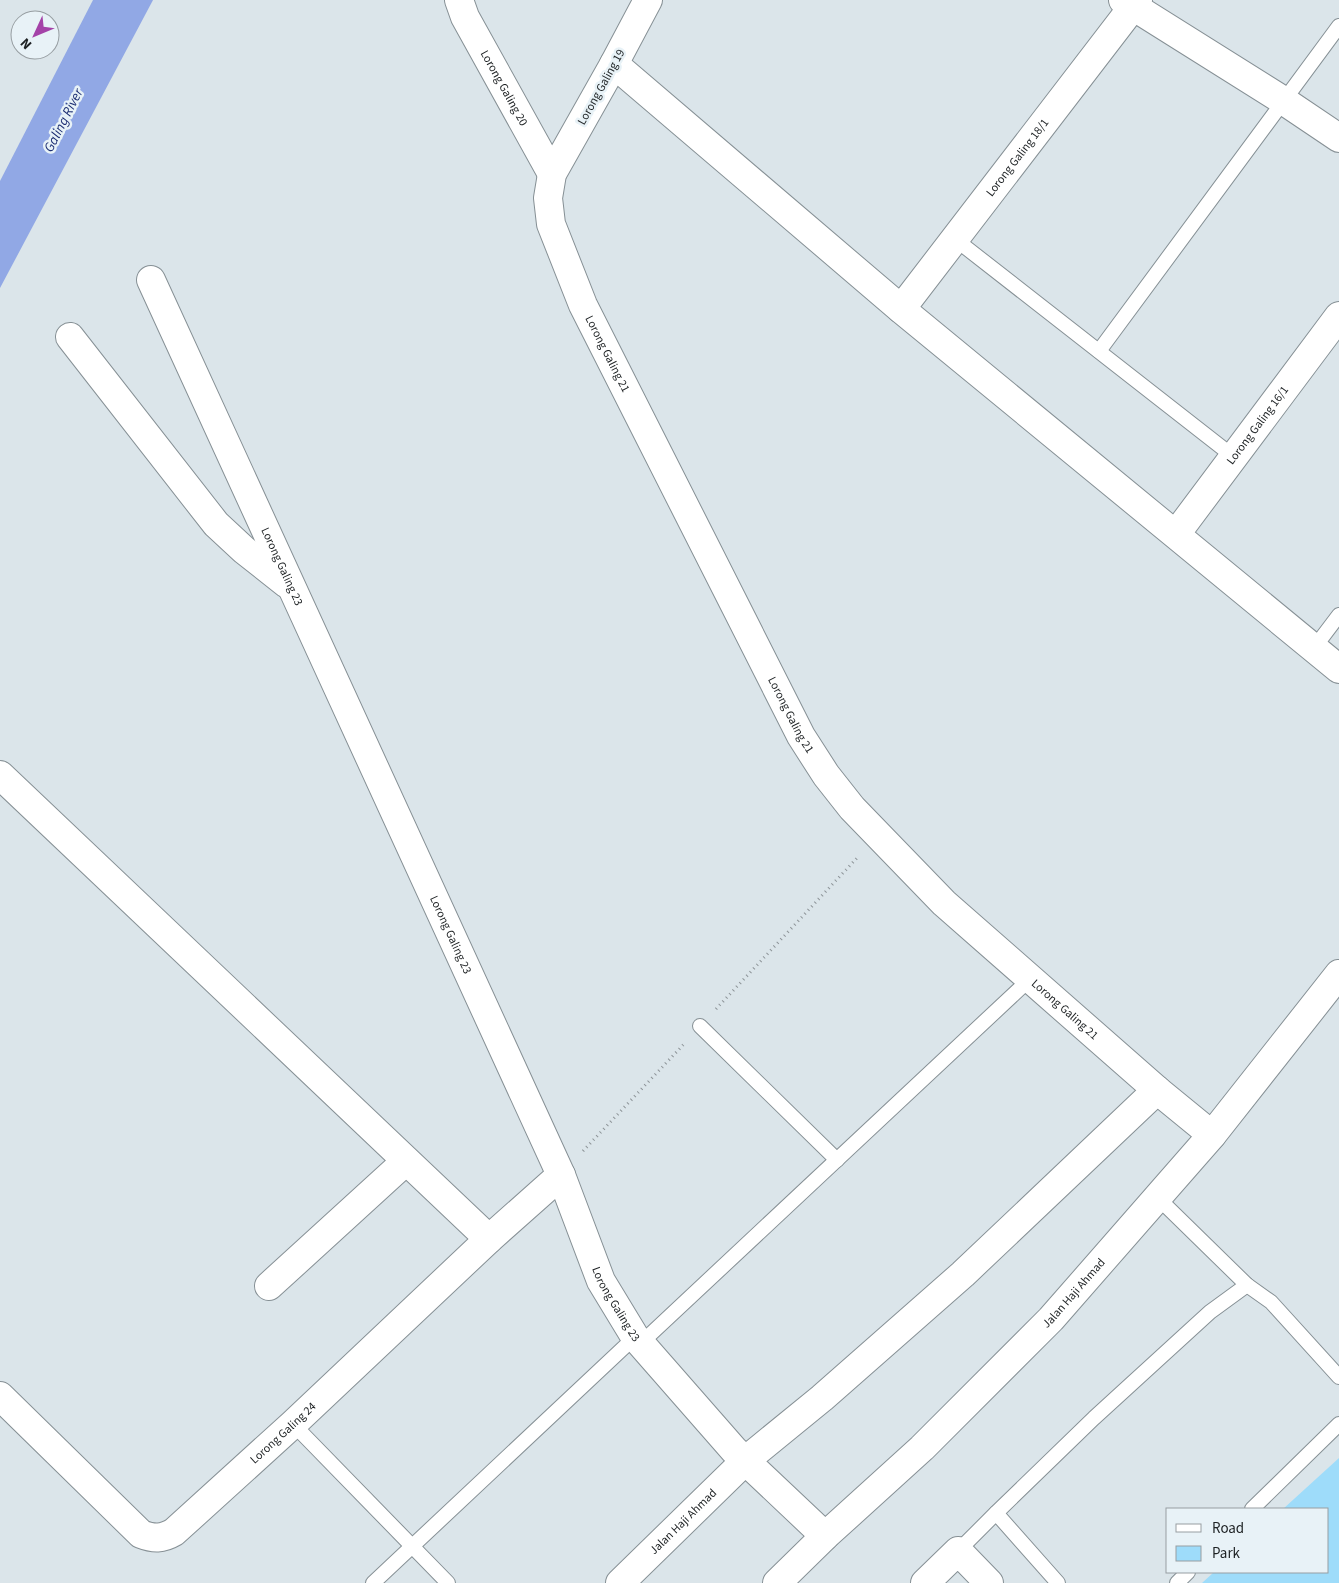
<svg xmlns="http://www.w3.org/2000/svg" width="1339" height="1583" viewBox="0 0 1339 1583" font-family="'Source Sans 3',sans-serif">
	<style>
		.green { fill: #9edcfa }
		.water { fill: #91a8e5 }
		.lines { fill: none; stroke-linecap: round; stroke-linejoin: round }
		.service-casing { stroke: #869095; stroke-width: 16 }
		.minor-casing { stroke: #869095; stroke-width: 30 }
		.tertiary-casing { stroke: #869095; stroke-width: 30 }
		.path { stroke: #8d9498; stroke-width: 3; stroke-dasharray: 1 4; stroke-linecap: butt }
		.service { stroke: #fff; stroke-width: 14 }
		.minor { stroke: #fff; stroke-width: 28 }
		.tertiary { stroke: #fff; stroke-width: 28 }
		.labels { text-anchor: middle; stroke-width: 5; stroke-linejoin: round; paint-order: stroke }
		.street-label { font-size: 12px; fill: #1d2123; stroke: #e8f2f7 }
		.water-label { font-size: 14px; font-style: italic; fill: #1c2e73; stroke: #e8f2f7 }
	</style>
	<rect width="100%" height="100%" fill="#dbe5ea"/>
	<path class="green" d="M1339,1458v125h-137l12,-11h114v-63h-45z"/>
	<path class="water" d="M93,0h60l-153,288v-107z"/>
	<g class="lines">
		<defs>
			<g id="service">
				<path d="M955,239l279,218"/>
				<path d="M1099,351l240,-325"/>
				<path d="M1314,648l25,-33"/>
				<path d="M700,1026l137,134"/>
				<path d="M1157,1197l90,88 24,17 68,75"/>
				<path d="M640,1344l390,-365"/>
				<path d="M293,1424l155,159"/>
				<path d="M1252,1509l87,-85"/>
				<path d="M996,1513l62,70"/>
				<path d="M958,1551l38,-38 98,-95 116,-106 37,-27"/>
				<path d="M373,1583l262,-246"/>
				<path d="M1177,1583l11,-11"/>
			</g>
			<g id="minor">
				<path id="s1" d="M459,0l6,17 87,157"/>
				<path id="s2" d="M648,0l-34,64 -62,110 -4,24 3,26 32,81 218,431 25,39 26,33 92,95 213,187 55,45"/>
				<path d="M1123,0l161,101 55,37"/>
				<path d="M614,64l287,245 438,360"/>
				<path id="s3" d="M151,280l410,895 40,106 34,56 99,113 91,86"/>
				<path id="s4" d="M901,309l237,-309"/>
				<path d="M70,337l146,187 28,26 43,34"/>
				<path id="s5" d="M1176,534l163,-218"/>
				<path d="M0,775l489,464"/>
				<path d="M269,1286l137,-125"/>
				<path id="s6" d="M0,1396l141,138c13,5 21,5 33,-2l119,-108 196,-185 72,-64"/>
				<path id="s7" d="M620,1583l126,-123 76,-62 141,-124 194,-184"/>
				<path d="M925,1583l33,-32 31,32"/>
			</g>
			<g id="tertiary">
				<path id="s8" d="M777,1583l48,-47 97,-88 129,-129 161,-184 127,-161"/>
			</g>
		</defs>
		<use href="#service" class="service-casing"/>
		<use href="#minor" class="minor-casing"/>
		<use href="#tertiary" class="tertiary-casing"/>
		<g class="path">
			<path d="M716,1009l141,-151"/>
			<path d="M583,1151l102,-108"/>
		</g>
		<use href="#service" class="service"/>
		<use href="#minor" class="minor"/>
		<use href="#tertiary" class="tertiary"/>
	</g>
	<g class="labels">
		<g class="street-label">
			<text dy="4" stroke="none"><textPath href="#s1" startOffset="99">Lorong Galing 20</textPath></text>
			<text transform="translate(601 87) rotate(-61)" y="4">Lorong Galing 19</text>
			<text dy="4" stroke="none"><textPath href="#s4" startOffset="191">Lorong Galing 18/1</textPath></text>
			<text dy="4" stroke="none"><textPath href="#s2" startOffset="391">Lorong Galing 21</textPath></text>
			<text dy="4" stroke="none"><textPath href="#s5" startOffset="136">Lorong Galing 16/1</textPath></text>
			<text dy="4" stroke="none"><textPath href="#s3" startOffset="315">Lorong Galing 23</textPath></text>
			<text dy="4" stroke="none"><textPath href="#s2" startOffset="796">Lorong Galing 21</textPath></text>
			<text dy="4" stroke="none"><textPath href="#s3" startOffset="720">Lorong Galing 23</textPath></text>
			<text dy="4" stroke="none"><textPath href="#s2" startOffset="1201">Lorong Galing 21</textPath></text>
			<text dy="4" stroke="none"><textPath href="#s8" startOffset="415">Jalan Haji Ahmad</textPath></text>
			<text dy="4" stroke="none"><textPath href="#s3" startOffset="1125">Lorong Galing 23</textPath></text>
			<text dy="4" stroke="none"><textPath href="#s6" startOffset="379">Lorong Galing 24</textPath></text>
			<text dy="4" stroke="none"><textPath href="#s7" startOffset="88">Jalan Haji Ahmad</textPath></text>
		</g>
		<g class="water-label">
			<text transform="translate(63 120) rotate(-63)" y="5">Galing River</text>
		</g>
	</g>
	<rect x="1166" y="1508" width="162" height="65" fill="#e8f2f7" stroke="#979ea2"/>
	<rect x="1176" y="1524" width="25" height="8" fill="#ffffff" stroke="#979ea2"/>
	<text x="1212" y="1533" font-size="15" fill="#1d2123">Road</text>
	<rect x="1176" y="1546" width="25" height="15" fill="#9edcfa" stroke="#979ea2"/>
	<text x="1212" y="1558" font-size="15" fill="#1d2123">Park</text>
	<g transform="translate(35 35) rotate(226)"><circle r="24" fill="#e8f2f7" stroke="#979ea2"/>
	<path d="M0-4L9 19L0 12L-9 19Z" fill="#a442a8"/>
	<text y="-8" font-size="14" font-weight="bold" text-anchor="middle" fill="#1d2123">N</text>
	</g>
</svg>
